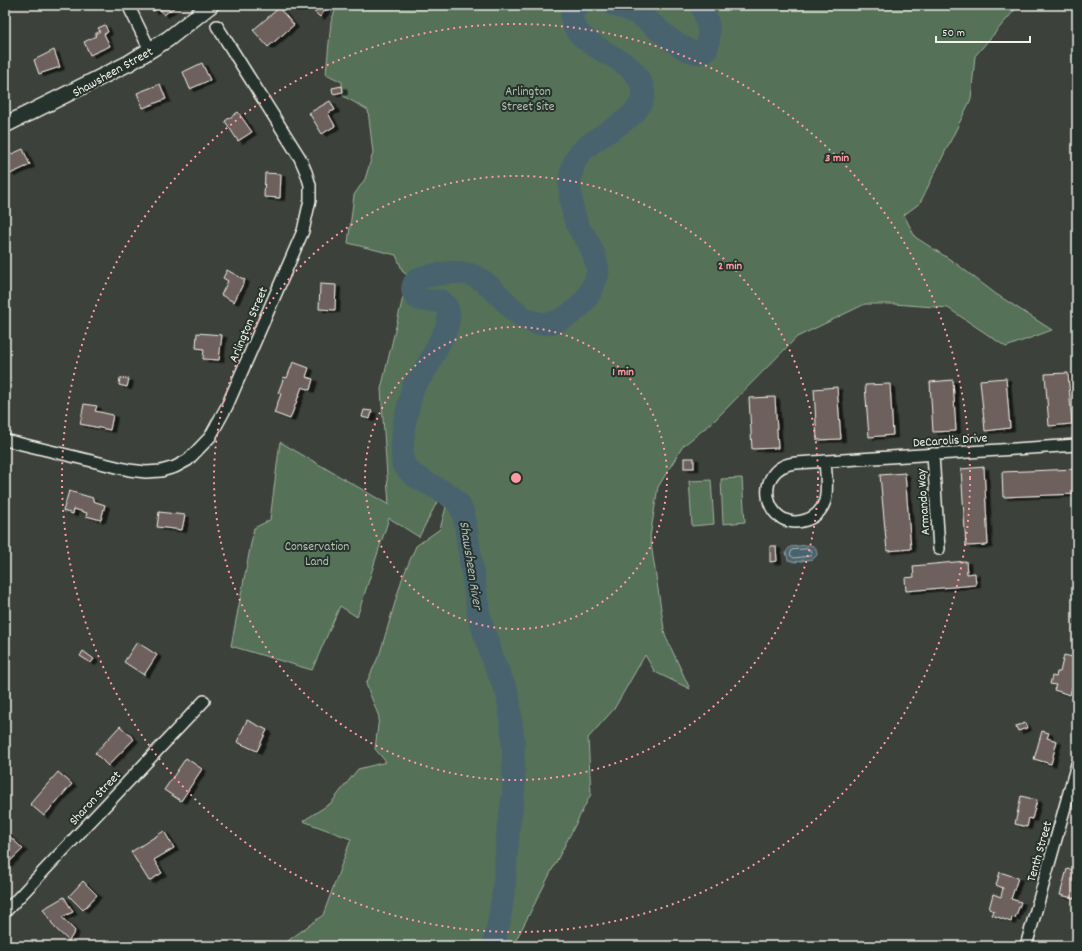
<svg xmlns="http://www.w3.org/2000/svg" width="1082" height="951" viewBox="0 0 1082 951" font-family="Dekko,sans-serif">
	<style>
		.green { fill: #557158; stroke: #a4b1a0 }
		.water { fill: #48646e; stroke: #8d9c9f }
		.lines { fill: none; stroke-linecap: round; stroke-linejoin: round }
		.shore { stroke: #afb9b7; stroke-width: 1 }
		.river { stroke: #48646e; stroke-width: 23 }
		.building { fill: #6e615c; stroke: #f4f1e8; filter: url(#shadow) }
		.minor-casing { stroke: #f4f1e8; stroke-width: 14 }
		.secondary-casing { stroke: #f4f1e8; stroke-width: 18 }
		.minor { stroke: #26332d; stroke-width: 11 }
		.secondary { stroke: #26332d; stroke-width: 15 }
		.ring { fill: none; stroke: #ff9aa2; stroke-width: 2; stroke-dasharray: 2 4 }
		.labels { text-anchor: middle; stroke-width: 4; stroke-linejoin: round; paint-order: stroke }
		.street-label { font-size: 13px; fill: #f4f1e8; stroke: #26332d }
		.park-label { font-size: 13px; fill: #b4beae; stroke: #26332d }
		.water-label { font-size: 14px; font-style: italic; fill: #afb9b7; stroke: #26332d }
		.centre { fill: #ff9aa2; stroke: #26332d; stroke-width: 2 }
		.ring-label { font-size: 12px; text-anchor: middle; font-weight: bold; fill: #ff9aa2; stroke: #26332d; stroke-width: 4; stroke-linejoin: round; paint-order: stroke }
	</style>
	<defs>
		<filter id="shadow"><feDropShadow dx="4.5" dy="2.5" stdDeviation="0" flood-color="#0009"/></filter>
	</defs>
	<rect width="100%" height="100%" fill="#3c413b"/>
	<filter id="ink" filterUnits="userSpaceOnUse"><feTurbulence type="fractalNoise" baseFrequency=".025" numOctaves="2"/><feDisplacementMap in="SourceGraphic" scale="8" xChannelSelector="R" yChannelSelector="G"/><feConvolveMatrix kernelMatrix="1 2 1 2 8 2 1 2 1" color-interpolation-filters="sRGB"/></filter>
	<g filter="url(#ink)">
		<g class="green">
			<path d="M337,5h682l-44,51 -4,43 -51,104 -16,12 11,22 39,25 42,32 56,36 -46,17 -58,-39 -54,-4h-29l-68,33 -83,84 -31,25 -25,41 -8,50 15,98 25,54 -35,-17 -10,-17 -31,54 -26,29 3,56 -78,152h-232l42,-31 28,-76 -48,-18 28,-18 27,-34 28,-7 -11,-13 4,-32 -13,-33 14,-31 22,-74 14,-33 24,-17 6,-22 -8,-7 -19,37 -30,-19 -32,99 -17,-11 -28,64 -81,-24 23,-118 16,-8 10,-78 109,63 -8,-116 22,-92 13,-16 -13,-9 -7,-17 -48,-12 6,-48 11,-16 8,-26 -5,-43 -25,-14 -1,-14 -16,-8 5,-52z"/>
			<path d="M742,478l3,44 -22,2 -2,-45z"/>
			<path d="M711,480l3,44 -22,2 -3,-45z"/>
		</g>
		<path class="water" d="M808,545c6,0 9,3 9,10l-4,4 -18,3 -7,-2 -2,-8 4,-5z"/>
		<g class="lines">
			<path class="shore" d="M808,549l4,2 -2,5 -16,2 -4,-3 2,-5z"/>
			<g class="river">
				<path d="M614,5c11,3 22,7 31,14 16,11 35,33 56,34l6,-4c4,-16 1,-30 -6,-44"/>
				<path d="M493,946l6,-24 5,-34 4,-57 6,-43 -1,-50 -5,-43 -15,-35 -14,-44 -15,-101 -5,-11 -8,-8 -38,-21 -10,-11 -1,-17 2,-22 9,-38 13,-18 21,-42 2,-12 -2,-8 -6,-6c-7,-1 -18,1 -24,-3 -8,-7 -4,-19 6,-21 16,-3 35,-8 51,-1 32,14 48,67 93,40 12,-7 22,-19 27,-32 1,-4 4,-8 4,-12 -1,-9 -6,-25 -11,-32 -2,-4 -5,-6 -7,-10 -10,-19 -14,-49 -5,-69 12,-28 82,-42 66,-78 -10,-23 -40,-29 -57,-45 -9,-7 -20,-27 -5,-33"/>
			</g>
		</g>
		<g class="building">
			<path d="M149,5h28l-13,10 -5,-7 -6,3z"/>
			<path d="M310,5h13l4,3 -7,9 -11,-10z"/>
			<path d="M279,8l15,17 -26,22 -15,-17z"/>
			<path d="M105,25l3,7 -4,2 6,12 -20,9 -6,-13 12,-6 -1,-2 5,-3 -2,-3z"/>
			<path d="M54,50l6,17 -21,7 -5,-14z"/>
			<path d="M202,63l8,17 -20,9 -7,-17z"/>
			<path d="M160,84l6,15 -23,9 -6,-15z"/>
			<path d="M342,86l1,6 -10,2 -1,-6z"/>
			<path d="M330,101l5,9 -7,3 7,13 -13,8 -13,-21z"/>
			<path d="M238,112l14,20 -14,9 -13,-20z"/>
			<path d="M23,149l7,16 -20,9 -5,-10v-7z"/>
			<path d="M265,173l16,1 -1,24 -16,-1z"/>
			<path d="M227,270l18,10 -11,22 -13,-7 7,-14 -5,-3z"/>
			<path d="M320,284l16,1 -1,25 -16,-1z"/>
			<path d="M197,333l25,2 -3,25 -16,-1 1,-10 -8,-1z"/>
			<path d="M293,362l16,6 -3,9 7,2 -3,11 -8,-3 -12,32 -16,-6 7,-19 -3,-1 6,-16 3,1z"/>
			<path d="M1068,373l4,51 -23,2 -4,-52z"/>
			<path d="M120,378l9,1 -2,8 -8,-2z"/>
			<path d="M1006,378l4,50 -25,3 -5,-51z"/>
			<path d="M953,380l3,51 -23,1 -3,-50z"/>
			<path d="M890,384l3,51 -24,2 -4,-52z"/>
			<path d="M837,387l4,52 -24,1 -3,-51z"/>
			<path d="M775,397l3,51 -26,1 -3,-51z"/>
			<path d="M84,404l13,2 -2,5 18,4 -3,15 -30,-6z"/>
			<path d="M364,410l8,1 -2,8 -8,-2z"/>
			<rect x="684" y="458" width="10" height="10"/>
			<path d="M984,467l4,78 -22,1 -5,-77z"/>
			<path d="M1077,469v25l-74,3 -1,-25z"/>
			<path d="M905,473l6,76 -24,2 -7,-76z"/>
			<path d="M69,491l24,7v3l12,4 -4,15 -15,-4 1,-3 -13,-4 -1,5 -10,-3z"/>
			<path d="M159,512l26,3 -3,15 -25,-3z"/>
			<path d="M770,546h6l1,15 -7,1z"/>
			<path d="M966,561l1,13 8,-1 1,12 -70,6 -1,-13 9,-1 -1,-11z"/>
			<path d="M137,642l20,13 -13,20 -20,-13z"/>
			<path d="M83,651l11,8 -3,4 -11,-7z"/>
			<path d="M1064,655l13,3v11l-7,26 -16,-5 2,-5 -6,-1 2,-8 4,1 1,-5h3z"/>
			<path d="M247,720l20,10 -10,21 -20,-9z"/>
			<path d="M1025,723l2,5 -9,3 -2,-5z"/>
			<path d="M120,726l14,13 -26,27 -13,-13z"/>
			<path d="M1042,731l7,2 -2,5 10,3 -6,23 -17,-5z"/>
			<path d="M186,758l16,11 -21,32 -17,-11z"/>
			<path d="M58,772l14,12 -28,32 -14,-12z"/>
			<path d="M1021,796l16,4 -5,19 -3,-1 -2,9 -12,-3z"/>
			<path d="M164,831l10,17 -20,12 8,13 -13,8 -18,-29z"/>
			<path d="M5,832l18,17 -18,17z"/>
			<path d="M1067,869l10,2v28l-17,-4z"/>
			<path d="M1000,872l18,6 -7,21 10,3 -6,16 -3,-1 -1,5 -19,-7 2,-4 -5,-2 4,-15 8,3 2,-9 -7,-3z"/>
			<path d="M83,881l14,14 -14,15 -14,-14z"/>
			<path d="M64,897l9,15 -11,5 13,14 -6,10 -14,-13 -12,-19z"/>
		</g>
		<g class="lines">
			<defs>
				<g id="minor">
					<path d="M128,5l22,45"/>
					<path d="M5,440l124,30 17,2 15,-1 14,-4 13,-7 22,-23 17,-31 76,-175 7,-31v-15l-4,-13 -6,-14 -83,-132"/>
					<path d="M933,454l6,95"/>
					<path d="M825,461c1,13 3,28 0,40 -3,9 -10,16 -19,19 -41,14 -56,-53 -10,-57l281,-18"/>
					<path d="M5,912l199,-211"/>
					<path d="M1026,946l51,-182"/>
				</g>
				<path id="secondary" d="M5,125l124,-62 39,-24 43,-34"/>
			</defs>
			<use href="#minor" class="minor-casing"/>
			<use href="#secondary" class="secondary-casing"/>
			<use href="#minor" class="minor"/>
			<use href="#secondary" class="secondary"/>
		</g>
	</g>
	<g class="ring">
		<circle cx="516" cy="478" r="151"/>
		<circle cx="516" cy="478" r="302"/>
		<circle cx="516" cy="478" r="454"/>
	</g>
	<g class="labels">
		<g class="street-label">
			<text transform="translate(112 71) rotate(-29)" y="5">Shawsheen Street</text>
			<text transform="translate(247 324) rotate(-67)" y="5">Arlington Street</text>
			<text transform="translate(950 439) rotate(-4)" y="5">DeCarolis Drive</text>
			<text transform="translate(922 502) rotate(-94)" y="5">Armando Way</text>
			<text transform="translate(94 797) rotate(-47)" y="5">Sharon Street</text>
			<text transform="translate(1038 851) rotate(-74)" y="5">Tenth Street</text>
		</g>
		<g class="park-label">
			<text x="528" y="95">Arlington<tspan x="528" dy="15">Street Site</tspan></text>
			<text x="317" y="550">Conservation<tspan x="317" dy="15">Land</tspan></text>
		</g>
		<g class="water-label">
			<text transform="translate(472 565) rotate(81)" y="5">Shawsheen River</text>
		</g>
	</g>
	<circle cx="516" cy="478" r="6" class="centre"/>
	<g class="ring-label">
		<text x="837" y="161">3 min</text>
		<text x="730" y="269">2 min</text>
		<text x="623" y="375">1 min</text>
	</g>
	<rect width="1082" height="951" fill="none" stroke="#26332d" stroke-width="20"/>
	<rect x="10" y="10" width="1062" height="931" fill="none" stroke="#f4f1e8" stroke-width="1.5" filter="url(#ink)"/>
	<path d="M936 36v6h94v-6" fill="none" stroke="#f4f1e8" stroke-width="2"/>
	<text x="942" y="36" font-size="12" fill="#f4f1e8" stroke="#26332d" stroke-width="3" paint-order="stroke">50 m</text>
</svg>
